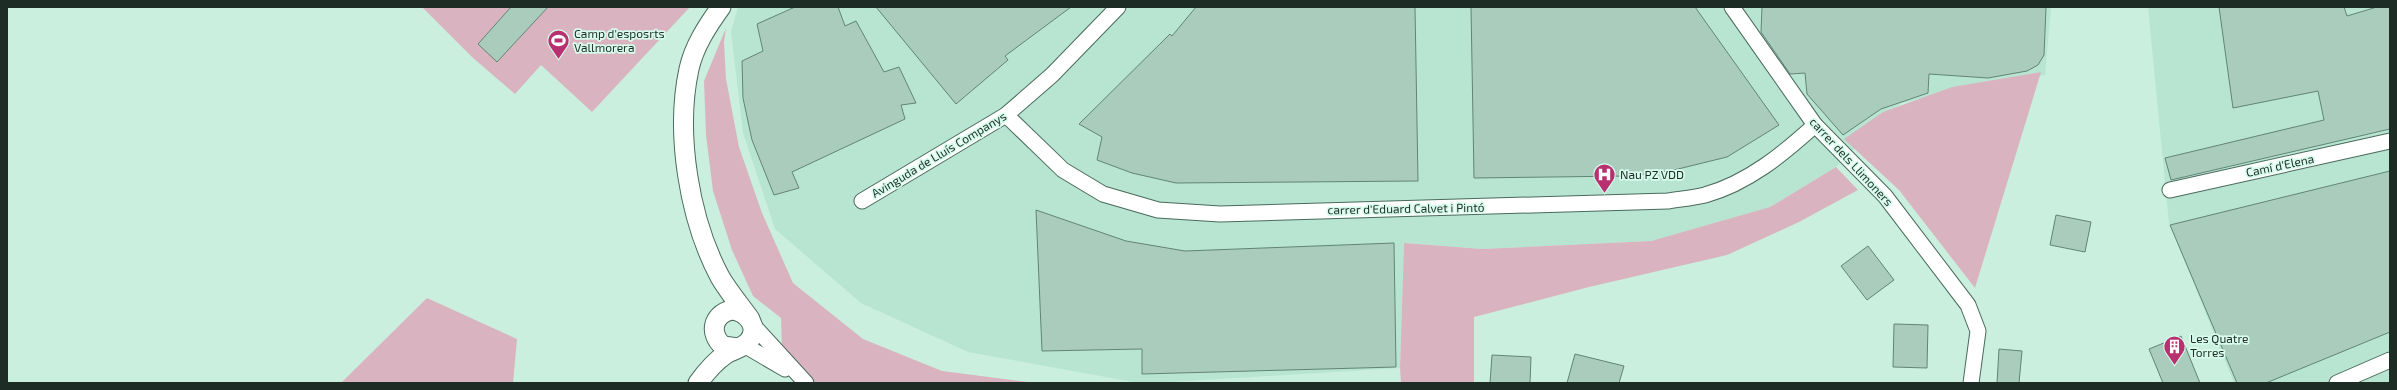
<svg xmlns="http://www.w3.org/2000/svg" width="2397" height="390" viewBox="0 0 2397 390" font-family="'Exo 2',sans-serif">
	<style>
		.built { fill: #b8e5d2 }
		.green { fill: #d9b4c0 }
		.building { fill: #a9ccbd; stroke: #628476 }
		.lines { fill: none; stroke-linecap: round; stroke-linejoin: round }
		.minor-casing { stroke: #496a5c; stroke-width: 17 }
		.tertiary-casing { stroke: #496a5c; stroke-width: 21 }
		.minor { stroke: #fff; stroke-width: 15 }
		.tertiary { stroke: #fff; stroke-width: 19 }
		.labels { text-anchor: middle; stroke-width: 3.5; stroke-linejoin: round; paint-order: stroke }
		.poi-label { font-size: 12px; fill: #1e2c26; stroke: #d7fced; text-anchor: start }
		.street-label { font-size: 12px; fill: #1e2c26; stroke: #d7fced }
	</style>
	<rect width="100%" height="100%" fill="#caefdf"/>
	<g class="built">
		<path d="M738,7h1313l-6,68 -144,28 -65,64 -66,40 -119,34 -169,8 -78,-6 -4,125 -245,15h-16l-171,-31 -107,-49 -86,-74 -32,-96 -12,-101z"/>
		<path d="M2148,7h242v376h-156l-65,-160z"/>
	</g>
	<g class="green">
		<path d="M422,7h268l-98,105 -51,-47 -26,29 -43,-37z"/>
		<path d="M726,28l-2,14 2,37 13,68 23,66 31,70 70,56 79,32 93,12h-220l-33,-32 -1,-33 -28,-22 -21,-46 -19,-59 -7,-56 -2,-54z"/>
		<path d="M2041,72l-66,216 -76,-98 -55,-51 39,-27 69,-25z"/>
		<path d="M1836,167l22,23 -59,32 -72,33 -138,32 -115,30v66h-73l-1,-15 4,-125 78,6 169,-8 119,-34z"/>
		<path d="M427,298l90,41 -4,44h-172z"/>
	</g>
	<g class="building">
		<path d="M511,7h37l-51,55 -19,-18z"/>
		<path d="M795,7h43l7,19 11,-5 28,51 15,-5 17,36 -15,2 4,14 -113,53 7,16 -25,7 -22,-55 -9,-42 -1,-37 21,-10 -6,-27z"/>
		<path d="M876,7h195l-66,49 3,4 -52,44z"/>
		<path d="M1196,7h219l3,174 -242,2 -44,-10 -35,-13 5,-23 -23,-13 91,-90 2,2z"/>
		<path d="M1471,7h224l84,118 -52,32 -57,14 -43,5 -153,2z"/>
		<path d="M1762,7h284l-2,48 -6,10 -11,6 -39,7 -59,-4 -1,19 -47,16 -38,26 -36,-41 -2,-21 -15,1 -29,-42z"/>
		<path d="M2219,7h125l3,9 30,-9h13v122l-219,51 -6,-22 159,-38 -6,-29 -85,17z"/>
		<path d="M2390,171v161l-124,51h-29l-67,-158z"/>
		<path d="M1036,210l90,31 59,10 209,-8 2,124 -254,7v-25l-100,2z"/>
		<path d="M2056,215l35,7 -6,30 -35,-7z"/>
		<path d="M1868,246l26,34 -27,20 -26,-34z"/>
		<path d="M1894,324l34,1 -1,43 -34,-1z"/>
		<path d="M2181,336l19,47h-37l-14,-34z"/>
		<path d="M1999,349l23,2 -3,32h-22z"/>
		<path d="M1575,354l49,12 -5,17h-52z"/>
		<path d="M1492,355l39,2 -1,26h-40z"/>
	</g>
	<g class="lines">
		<defs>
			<g id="minor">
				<path d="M1732,7l83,118 70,71 83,109 10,26 -7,52"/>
				<path d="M1006,115l57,55 40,24 55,16 62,4 448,-13c12,-2 25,-3 37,-6 43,-12 78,-41 110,-70"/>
				<path d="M2170,190l220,-49"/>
				<path d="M862,201l144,-86 46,-40 66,-68"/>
				<path d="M752,324l54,59"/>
				<path d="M744,345l41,24"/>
				<path d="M2337,383l53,-23"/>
			</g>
			<g id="tertiary">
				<path d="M721,7c-13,18 -27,39 -32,62 -14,64 0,150 31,208 8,14 20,28 30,42"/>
				<path d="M698,383c8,-11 16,-21 28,-29 7,-4 16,-6 22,-12 13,-14 -1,-31 -17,-32 -19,5 -22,24 -8,36l15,2"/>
			</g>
		</defs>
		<use href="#minor" class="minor-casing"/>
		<use href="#tertiary" class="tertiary-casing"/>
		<use href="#minor" class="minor"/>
		<use href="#tertiary" class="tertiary"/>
	</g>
	<defs>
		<symbol id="stadium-pin" viewBox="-11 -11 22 30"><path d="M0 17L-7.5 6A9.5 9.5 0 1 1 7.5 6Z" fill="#b83070" stroke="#d7fced"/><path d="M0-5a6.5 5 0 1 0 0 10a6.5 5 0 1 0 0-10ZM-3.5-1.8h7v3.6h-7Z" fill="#fff"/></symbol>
		<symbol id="hospital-pin" viewBox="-11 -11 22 30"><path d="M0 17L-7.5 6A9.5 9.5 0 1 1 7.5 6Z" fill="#b83070" stroke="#d7fced"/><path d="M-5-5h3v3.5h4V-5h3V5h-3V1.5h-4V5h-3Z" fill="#fff"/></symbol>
		<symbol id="building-pin" viewBox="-11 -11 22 30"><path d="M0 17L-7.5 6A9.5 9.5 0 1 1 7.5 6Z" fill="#b83070" stroke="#d7fced"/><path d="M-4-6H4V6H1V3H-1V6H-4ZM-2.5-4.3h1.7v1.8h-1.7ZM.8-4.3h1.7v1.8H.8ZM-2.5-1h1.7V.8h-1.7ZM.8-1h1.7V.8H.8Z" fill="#fff"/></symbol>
	</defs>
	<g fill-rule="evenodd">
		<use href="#stadium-pin" x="546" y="28" width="25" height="34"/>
		<use href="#hospital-pin" x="1592" y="162" width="25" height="34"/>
		<use href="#building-pin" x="2162" y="334" width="25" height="34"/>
	</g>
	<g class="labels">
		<g class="poi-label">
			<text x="574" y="38">Camp d'esposrts<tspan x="574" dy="14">Vallmorera</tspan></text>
			<text x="1620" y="179">Nau PZ VDD</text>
			<text x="2190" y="343">Les Quatre<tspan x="2190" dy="14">Torres</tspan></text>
		</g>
		<g class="street-label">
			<text transform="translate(939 155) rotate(-31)" y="4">Avinguda de Lluís Companys</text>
			<text transform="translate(1851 162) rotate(47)" y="4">carrer dels Llimoners</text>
			<text transform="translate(2280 166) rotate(-12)" y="4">Camí d'Elena</text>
			<text transform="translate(1406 209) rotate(-1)" y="4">carrer d'Eduard Calvet i Pintó</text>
		</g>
	</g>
	<rect width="2397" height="390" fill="none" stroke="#1e2c26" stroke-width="16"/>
</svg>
